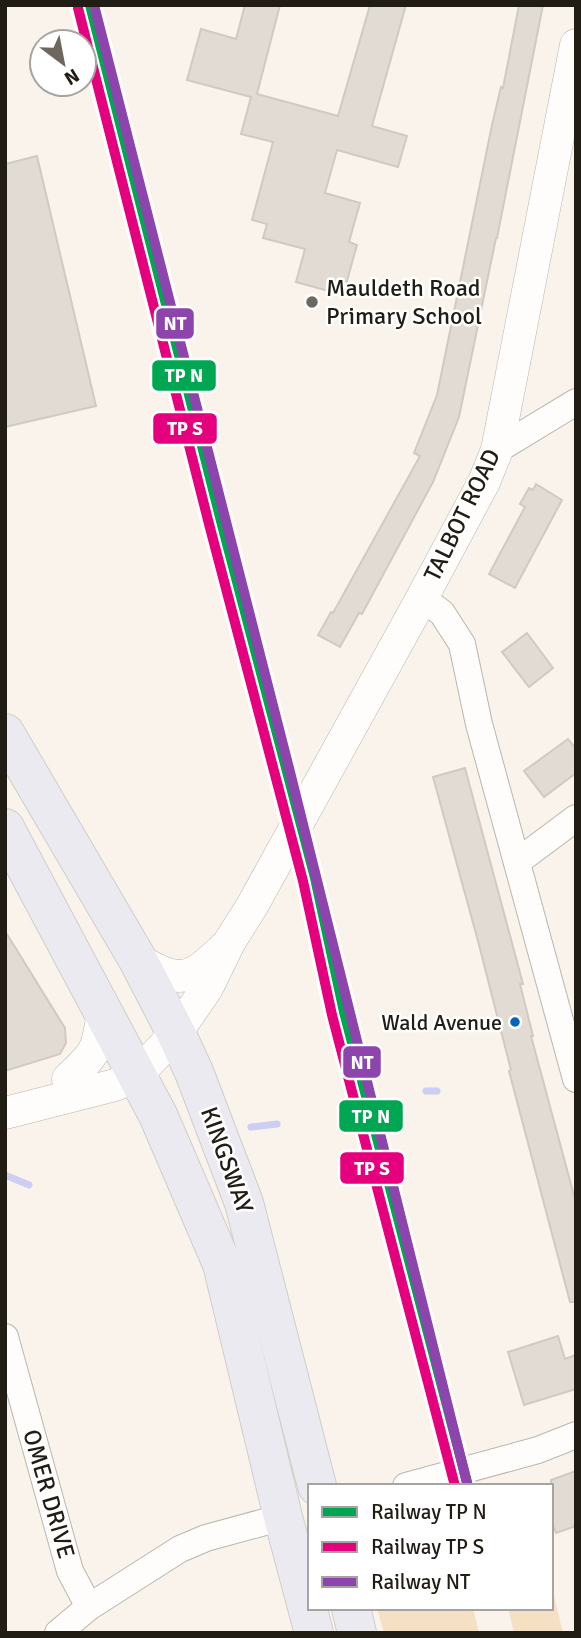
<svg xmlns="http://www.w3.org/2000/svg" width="581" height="1638" viewBox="0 0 581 1638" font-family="Signika,sans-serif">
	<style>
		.green { fill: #f6e0c3 }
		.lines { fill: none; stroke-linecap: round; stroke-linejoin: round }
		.stream { stroke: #cccef2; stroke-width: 7 }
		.building { fill: #e1dbd4; stroke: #d0cac3; stroke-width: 2 }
		.minor-casing { stroke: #bab5ae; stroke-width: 28 }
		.tertiary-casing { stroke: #bab5ae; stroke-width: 33 }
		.trunk-casing { stroke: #d0cec9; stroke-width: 40 }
		.minor { stroke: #fefdfc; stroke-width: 26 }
		.tertiary { stroke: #fefdfc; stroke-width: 32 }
		.trunk { stroke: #eaeaf0; stroke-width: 38 }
		.rail-1-casing { stroke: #fff; stroke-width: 16 }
		.rail-2-casing { stroke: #fff; stroke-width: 16 }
		.rail-3-casing { stroke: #fff; stroke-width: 16 }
		.rail-1 { stroke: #00a651; stroke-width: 10 }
		.rail-2 { stroke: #e5007d; stroke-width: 10 }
		.rail-3 { stroke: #8e44ad; stroke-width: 10 }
		.poi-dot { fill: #6d6760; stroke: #fff; stroke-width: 2.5 }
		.bus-dot { fill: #0065bd; stroke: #fff; stroke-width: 2.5 }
		.labels { text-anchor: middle; stroke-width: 5; stroke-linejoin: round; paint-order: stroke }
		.bus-label { font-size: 22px; fill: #211c14; stroke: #fff; text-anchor: end }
		.poi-label { font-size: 24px; fill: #211c14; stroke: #fff; text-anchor: start }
		.street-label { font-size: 24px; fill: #211c14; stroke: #fff }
		.line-badge { stroke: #fff; stroke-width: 2.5 }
		.badge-label { font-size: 19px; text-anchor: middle; font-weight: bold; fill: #fff }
	</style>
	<rect width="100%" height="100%" fill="#f9f3ec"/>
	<g class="green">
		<path d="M551,1584l12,49h-49l-6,-25h43z"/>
		<path d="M377,1608h96l6,25h-95z"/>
	</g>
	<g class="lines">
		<g class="stream">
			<path d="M426,1091h11"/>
			<path d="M251,1127l26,-3"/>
			<path d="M5,1175l24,10"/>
		</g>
	</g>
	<g class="building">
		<path d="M245,5h35l-23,89 81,22 32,-111h36l-34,121 35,10 -9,31 -61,-17 -12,43 35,10 -11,39 8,3 -14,50 -47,-13 9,-33 -42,-11 4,-14 -15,-4 21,-78 -32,-8 10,-37 -64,-17 14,-51 35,10z"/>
		<path d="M519,5h24l-46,233h-1l-37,179 -26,65 -71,132 -3,-1 -19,34 -22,-12 13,-23 2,1 87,-157 -6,-3 23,-58 55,-270 9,-38 2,1z"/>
		<path d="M37,156l59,250 -91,21v-263z"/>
		<path d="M536,484l26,16 -47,88 -26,-14 36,-67 -5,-3 9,-16 4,2z"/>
		<path d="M527,633l26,35 -24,19 -27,-35z"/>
		<path d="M568,739l8,10v24l-32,24 -20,-26z"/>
		<path d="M465,768l58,216h-3l13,52h-2l45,167v99h-6l-61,-231 2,-1 -33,-129 -45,-164z"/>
		<path d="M5,931l60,97 1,15 -6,11 -55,17z"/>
		<path d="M558,1336l7,23 11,-4v34l-52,16 -16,-53z"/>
		<path d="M576,1471v55l-20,7 -5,-13v-40z"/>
	</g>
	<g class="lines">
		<defs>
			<g id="minor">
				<path d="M497,450l79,-48"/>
				<path d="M422,598l20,15 20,31 17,80 97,355"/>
				<path d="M517,862l59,-44"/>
				<path d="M5,1337l65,234 19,36"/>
				<path d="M406,1486l132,-36 38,-15"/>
				<path d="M58,1633l31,-26 91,-58 26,-11 77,-21"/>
			</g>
			<g id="tertiary">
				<path d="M138,960c43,24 50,22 86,-12"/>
				<path d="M68,1079c29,-27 29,-28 35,-66"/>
				<path d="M5,1113l110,-28 22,-10 39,-42 31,-45 23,-47 22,-35 170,-308 62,-116 13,-32 79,-405"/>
			</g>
			<g id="trunk">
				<path d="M5,733l133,227 38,73 18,39 50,131 73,283"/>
				<path d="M5,828l153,287 64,149 61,253 31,116"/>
				<path d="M351,1608l6,25"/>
			</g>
		</defs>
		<use href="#minor" class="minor-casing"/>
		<use href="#tertiary" class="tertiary-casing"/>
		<use href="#trunk" class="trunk-casing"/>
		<use href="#minor" class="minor"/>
		<use href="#tertiary" class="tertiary"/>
		<use href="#trunk" class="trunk"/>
		<defs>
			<path id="rail-1" d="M90,5l131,516 94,357 29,134 124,474"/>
			<path id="rail-2" d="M78,8l131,516 94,357 29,134 123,471"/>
			<path id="rail-3" d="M94,5l196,767 177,711"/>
		</defs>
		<use href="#rail-1" class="rail-1-casing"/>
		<use href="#rail-2" class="rail-2-casing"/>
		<use href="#rail-3" class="rail-3-casing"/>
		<use href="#rail-1" class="rail-1"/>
		<use href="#rail-2" class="rail-2"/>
		<use href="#rail-3" class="rail-3"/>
	</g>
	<circle class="poi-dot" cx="312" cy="302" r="7"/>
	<circle class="bus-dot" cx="515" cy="1022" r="6"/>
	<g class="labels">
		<g class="bus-label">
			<text x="502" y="1030">Wald Avenue</text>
		</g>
		<g class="poi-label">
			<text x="326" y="296">Mauldeth Road<tspan x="326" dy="28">Primary School</tspan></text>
		</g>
		<g class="street-label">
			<text transform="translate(462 515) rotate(-64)" y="8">TALBOT ROAD</text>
			<text transform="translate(227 1160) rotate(70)" y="8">KINGSWAY</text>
			<text transform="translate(49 1494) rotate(74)" y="8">OMER DRIVE</text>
		</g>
	</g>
	<g class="line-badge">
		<rect x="155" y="307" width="40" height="33" rx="7" fill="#8e44ad"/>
		<rect x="151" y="359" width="66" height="33" rx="7" fill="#00a651"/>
		<rect x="152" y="412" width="66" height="33" rx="7" fill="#e5007d"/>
		<rect x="342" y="1045" width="40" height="34" rx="7" fill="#8e44ad"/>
		<rect x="338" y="1099" width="66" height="34" rx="7" fill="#00a651"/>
		<rect x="339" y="1151" width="66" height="34" rx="7" fill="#e5007d"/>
	</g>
	<g class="badge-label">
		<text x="175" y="330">NT</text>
		<text x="184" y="382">TP N</text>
		<text x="185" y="435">TP S</text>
		<text x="362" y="1069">NT</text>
		<text x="371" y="1123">TP N</text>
		<text x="372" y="1175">TP S</text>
	</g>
	<rect width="581" height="1638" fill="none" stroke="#211c14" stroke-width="14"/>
	<rect x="308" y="1484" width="245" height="126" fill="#ffffff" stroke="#a6a4a1" stroke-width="2"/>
	<rect x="322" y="1507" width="35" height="10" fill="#00a651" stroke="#a6a4a1" stroke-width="2"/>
	<text x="371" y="1519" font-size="21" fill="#211c14">Railway TP N</text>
	<rect x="322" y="1542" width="35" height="10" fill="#e5007d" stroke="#a6a4a1" stroke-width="2"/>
	<text x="371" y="1554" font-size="21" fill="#211c14">Railway TP S</text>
	<rect x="322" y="1577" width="35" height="10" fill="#8e44ad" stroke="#a6a4a1" stroke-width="2"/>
	<text x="371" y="1589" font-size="21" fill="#211c14">Railway NT</text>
	<g transform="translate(63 63) rotate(148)"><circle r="33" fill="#ffffff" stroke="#a6a4a1" stroke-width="2"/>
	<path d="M0-5L12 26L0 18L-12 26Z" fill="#6d6760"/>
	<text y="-10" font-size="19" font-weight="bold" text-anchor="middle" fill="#211c14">N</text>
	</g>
</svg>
